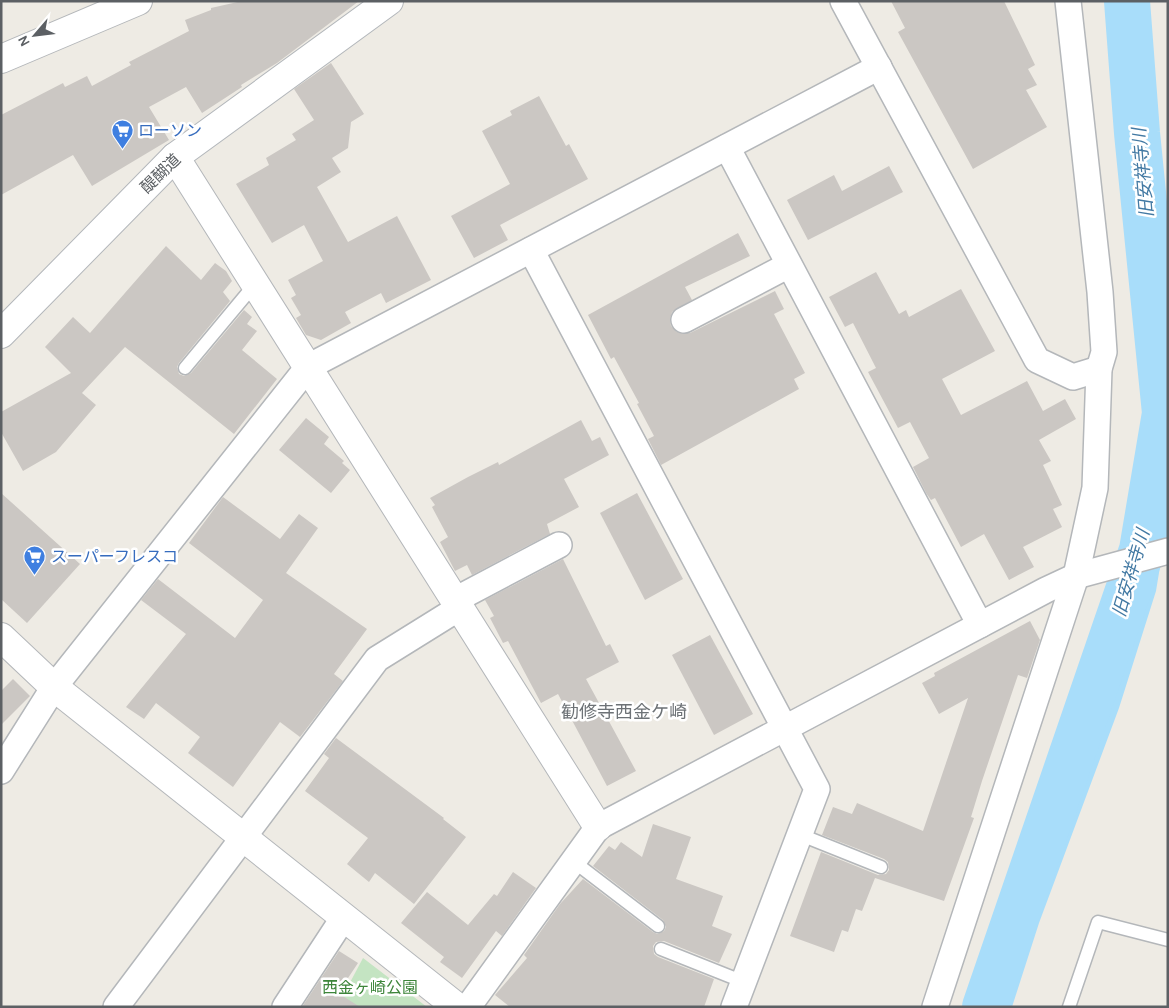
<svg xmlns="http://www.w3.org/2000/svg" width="1169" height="1008" viewBox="0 0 1169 1008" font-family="Karla,'Noto Sans JP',sans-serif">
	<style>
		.green { fill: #c4e4c2 }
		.water { fill: #a8ddfa }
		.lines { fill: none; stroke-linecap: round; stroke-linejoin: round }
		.river { stroke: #a8ddfa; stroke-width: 46 }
		.building { fill: #cbc7c3 }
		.service-casing { stroke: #b4b7ba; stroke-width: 15 }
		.minor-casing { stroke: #b4b7ba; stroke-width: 28 }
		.tertiary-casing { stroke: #b4b7ba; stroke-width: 30 }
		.secondary-casing { stroke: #b3b7bb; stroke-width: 30 }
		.service { stroke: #fff; stroke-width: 12 }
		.minor { stroke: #fff; stroke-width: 25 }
		.tertiary { stroke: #fff; stroke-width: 28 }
		.secondary { stroke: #fff; stroke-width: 28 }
		.labels { text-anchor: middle; stroke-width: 5; stroke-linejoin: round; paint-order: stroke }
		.shop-label { font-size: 16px; fill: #366cbe; stroke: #fff; text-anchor: start }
		.street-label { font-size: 16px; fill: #5c6064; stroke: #fff }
		.park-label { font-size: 16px; fill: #3d853a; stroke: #fff }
		.water-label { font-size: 18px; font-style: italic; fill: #4279a3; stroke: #fff }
		.neighbourhood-label { font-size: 18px; fill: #6d7276; stroke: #fff }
	</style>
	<rect width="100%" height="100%" fill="#eeebe4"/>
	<path class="green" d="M363,958l64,49h-90z"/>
	<path class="water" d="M1123,1h16l17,101 -1,35 13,104v277l-12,73 -37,117 -80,215 -27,84h-23l8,-34 23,-38 20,-55 76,-224 35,-131 4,-81 13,-67 -4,-64z"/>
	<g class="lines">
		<path class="river" d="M985,1007l157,-457 23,-137 -28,-280 -10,-132"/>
	</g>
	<g class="building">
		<path d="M242,1h117l-82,62 -36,22 1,2 -40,26 -16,-26 -37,20 20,33 -77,46 -19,-31 -72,40v-80l62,-32 2,4 22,-11 5,10 39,-21 -2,-3 60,-31 -4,-11 26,-10v-2z"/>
		<path d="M891,1h113l31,64 -7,4 9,16 -11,5 21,37 -74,42 -75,-137 7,-4z"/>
		<path d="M331,63l33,51 -13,8 -3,26 -16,10 9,14 -24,15 31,55 49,-26 34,64 -45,23 -5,-10 -36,19 6,11 -30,17 -15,-5 -10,-17 5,-3 -10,-17 5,-3 -8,-15 35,-19 -19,-36 -32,18 -36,-59 33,-19 -3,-7 30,-18 -4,-6 22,-14 -20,-31z"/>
		<path d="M539,96l27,50 3,-2 19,35 -88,46 8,15 -34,18 -23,-42 59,-32 -28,-53 30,-16 -2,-4z"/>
		<path d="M889,166l14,26 -95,48 -21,-40 47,-25 8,16z"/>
		<path d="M738,233l12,23 -65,31 7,13 -20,12 -2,7 1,7 6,6 13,1 85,-42 9,18 -10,5 31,59 -11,6 5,10 -138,76 -13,-26 6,-3 -17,-32 2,-1 -25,-46 -3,2 -23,-44z"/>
		<path d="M166,246l35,34 14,-17 11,8 6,10 -9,11 7,9 -51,62 -2,4 2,7 5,2 7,-3 53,-63 8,7 -5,7 10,7 -15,19 35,29 -43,55 -109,-87 -43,46 14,12 -40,47 -33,19 -22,-39v-20l70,-39 -26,-26 28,-30 17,16z"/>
		<path d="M876,272l23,42 7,-4 3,7 52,-28 34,62 -53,28 19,36 66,-34 16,30 22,-12 11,20 -37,21 12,21 -8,4 19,40 -9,4 9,18 -39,20 11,20 -25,13 -25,-46 -23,13 -26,-49 -4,2 -5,-7 -13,-26 16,-9 -19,-36 -12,6 -30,-56 8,-4 -23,-45 -8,4 -16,-30z"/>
		<path d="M306,418l23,19 -5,7 20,17 -2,2 8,7 -19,23 -52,-43z"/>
		<path d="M581,420l11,21 8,-4 9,18 -45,24 15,28 -32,17 3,10 -78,41 -5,-10 -12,6 -15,-29 8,-5 -16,-30 3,-2 -5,-7 38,-21 30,-15 1,3z"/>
		<path d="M1,493l79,71 -53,59 -26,-24z"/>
		<path d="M637,493l46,86 -38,21 -45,-87z"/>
		<path d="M223,497l57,42 19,-25 19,14 -32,45 81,56 -33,45 9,7 -43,56 -20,-15 -47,65 -45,-34 12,-16 -44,-34 -12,16 -18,-12 60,-73 -45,-34 17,-21 77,59 28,-38 -74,-57z"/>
		<path d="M563,559l43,87 4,-2 9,18 -33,17 50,92 -29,15 -49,-92 -17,9 -33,-62 -5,2 -13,-25 4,-2 -9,-16z"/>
		<path d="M1030,621l10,19 -13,38 -9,-3 -36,106 -11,36 3,1 -30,83 -69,-23 -13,33 -6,-2 -8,23 -6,-2 -8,22 -44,-16 31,-84 57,23 8,-1 3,-4 -1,-8 -4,-3 -62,-24 11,-28 19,7 5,-11 66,28 45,-133 -29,16 -17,-31 13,-7 -1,-3z"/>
		<path d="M710,635l43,79 -39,21 -42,-80z"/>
		<path d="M13,679l17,17 -29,29v-34z"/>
		<path d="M336,738l108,80 -1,1 23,18 -52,67 -39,-31 -6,9 -22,-18 21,-26 -63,-47 24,-33 -5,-4z"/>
		<path d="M653,824l38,13 -15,42 47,17 -11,30 20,8 -13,29 -55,-22 -8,1 -3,4 1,8 4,3 56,22 -10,28h-194l-15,-12 32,-37 -3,-3 36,-51 23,-25 70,53 4,2 7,-3 2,-4 -3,-7 -70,-54 16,-20 6,4 6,-8 21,15z"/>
		<path d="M513,872l23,16 -34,48 -6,-5 -34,47 -22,-16 4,-5 -43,-34 26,-31 41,33 26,-31 3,2z"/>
		<path d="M339,951l19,12 -20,30 22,14h-58z"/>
	</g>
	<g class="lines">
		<defs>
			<g id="service">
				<path d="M185,368l70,-84"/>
				<path d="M801,835l80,32"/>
				<path d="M573,861l85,65"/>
				<path d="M661,949l83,33"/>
				<path d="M1069,1007l29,-85 70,18"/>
			</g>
			<g id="minor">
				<path d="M843,1l194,359 36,17 26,-8"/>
				<path d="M727,147l253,478"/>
				<path d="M531,250l286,539 -83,218"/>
				<path d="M684,320l105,-55"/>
				<path d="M455,600l104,-55"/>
				<path d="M1,771l53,-84 254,-320 571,-300"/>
				<path d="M116,1007l261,-348 82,-51"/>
				<path d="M285,1007l59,-90"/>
				<path d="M468,1007l130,-180 448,-237 30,-14 92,-25"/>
				<path d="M935,1007l141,-431 19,-88 4,-119 5,-17 -4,-60 -32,-291"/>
			</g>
			<g id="tertiary">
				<path d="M1,59l137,-58"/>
				<path d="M175,157l423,670"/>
				<path d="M1,637l53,50 403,320"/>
			</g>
			<path id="secondary" d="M1,334l174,-177 214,-156"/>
		</defs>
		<use href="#service" class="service-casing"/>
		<use href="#minor" class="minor-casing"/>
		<use href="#tertiary" class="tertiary-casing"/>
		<use href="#secondary" class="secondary-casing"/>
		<use href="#service" class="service"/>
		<use href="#minor" class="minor"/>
		<use href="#tertiary" class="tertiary"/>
		<use href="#secondary" class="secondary"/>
	</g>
	<defs>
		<symbol id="supermarket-pin" viewBox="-11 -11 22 30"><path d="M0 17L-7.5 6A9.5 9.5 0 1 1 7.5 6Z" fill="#3f7fe0" stroke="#fff"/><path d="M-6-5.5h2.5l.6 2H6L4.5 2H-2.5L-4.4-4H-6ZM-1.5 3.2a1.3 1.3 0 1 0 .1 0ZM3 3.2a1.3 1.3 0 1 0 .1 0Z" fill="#fff"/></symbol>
	</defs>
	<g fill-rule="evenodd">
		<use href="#supermarket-pin" x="110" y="118" width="25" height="34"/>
		<use href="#supermarket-pin" x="22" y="544" width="25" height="34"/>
	</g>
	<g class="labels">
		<g class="shop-label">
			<text x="138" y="136">ローソン</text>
			<text x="51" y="562">スーパーフレスコ</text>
		</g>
		<g class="street-label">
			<text transform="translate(160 173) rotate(-44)" y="6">醍醐道</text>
		</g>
		<g class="park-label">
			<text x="370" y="993">西金ヶ崎公園</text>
		</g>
		<g class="water-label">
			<text transform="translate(1143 173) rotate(-95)" y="6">旧安祥寺川</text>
			<text transform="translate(1131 573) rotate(-74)" y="6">旧安祥寺川</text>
		</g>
		<g class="neighbourhood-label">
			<text x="624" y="718">勧修寺西金ケ崎</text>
		</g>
	</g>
	<rect width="1169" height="1008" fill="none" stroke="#5c6064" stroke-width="5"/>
	<g transform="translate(35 35) rotate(242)" stroke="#ffffff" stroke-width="4" paint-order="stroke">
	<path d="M0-4L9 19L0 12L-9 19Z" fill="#5c6064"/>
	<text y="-8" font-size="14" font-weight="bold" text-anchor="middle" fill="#5c6064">N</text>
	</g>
</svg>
